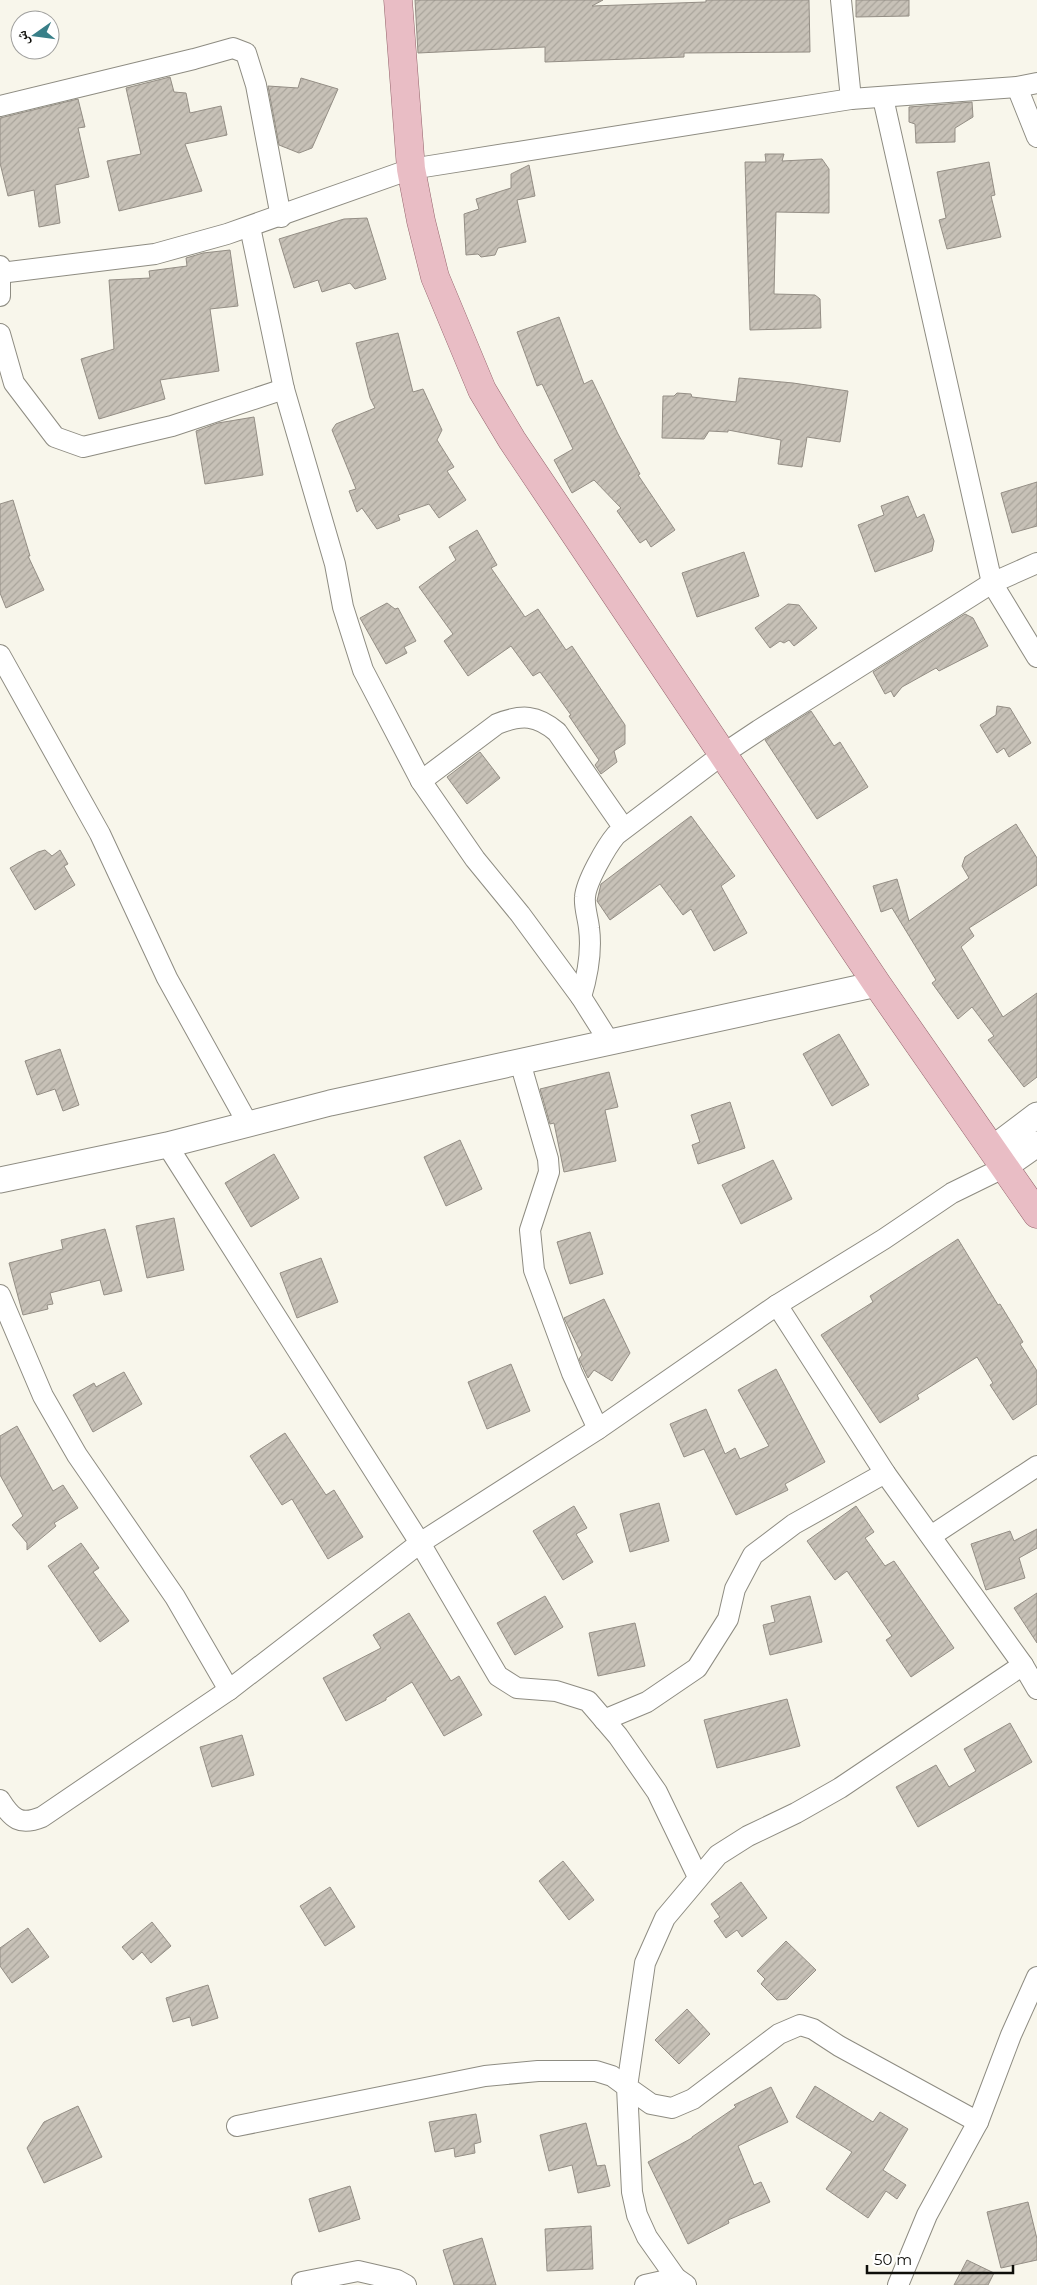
<svg xmlns="http://www.w3.org/2000/svg" width="1037" height="2285" viewBox="0 0 1037 2285" font-family="Montserrat,'Noto Naskh Arabic',sans-serif">
	<style>
		.building { fill: url(#building-hatch); stroke: #948e85 }
		.lines { fill: none; stroke-linecap: round; stroke-linejoin: round }
		.minor-casing { stroke: #8e8c82; stroke-width: 22 }
		.tertiary-casing { stroke: #8e8c82; stroke-width: 27 }
		.primary-casing { stroke: #93636b; stroke-width: 29 }
		.minor { stroke: #fff; stroke-width: 20 }
		.tertiary { stroke: #fff; stroke-width: 25 }
		.primary { stroke: #e9bdc5; stroke-width: 28 }
	</style>
	<defs>
		<pattern id="building-hatch" width="6" height="6" patternUnits="userSpaceOnUse" patternTransform="scale(1.25)"><rect width="6" height="6" fill="#c7c1b7"/><path d="M-1 1l2-2M0 6l6-6M5 7l2-2" fill="none" stroke="#aaa59c"/></pattern>
	</defs>
	<rect width="100%" height="100%" fill="#f8f6eb"/>
	<g class="building">
		<path d="M415,0h188l-11,6 114,-4v-2h103l1,52 -126,1v4l-139,5v-15l-127,6z"/>
		<path d="M856,0h53v16l-53,1z"/>
		<path d="M170,77l4,15 12,1 4,20 31,-7 6,29 -42,9 17,47 -83,20 -12,-50 34,-7 -15,-66z"/>
		<path d="M301,78l37,11 -26,59 -13,5 -20,-8 -11,-59 30,2z"/>
		<path d="M78,99l7,28 -7,1 11,49 -34,8 5,38 -21,4 -5,-37 -26,6 -8,-33v-45z"/>
		<path d="M972,102l1,15 -18,11v14l-39,1 -1,-19 -6,-2v-15z"/>
		<path d="M765,154h19l-2,7 40,-2 7,10v44l-53,-1 -2,82 41,1 5,4 1,29 -71,2 -5,-168h21z"/>
		<path d="M989,162l6,33 -4,1 10,41 -54,12 -8,-29 7,-2 -9,-46z"/>
		<path d="M529,165l6,31 -18,4 9,42 -28,6 -3,7 -14,2 -3,-3 -12,1 -2,-41 15,-5 -3,-10 35,-11v-14z"/>
		<path d="M367,218l19,61 -31,10 -5,-6 -28,9 -4,-12 -24,8 -15,-49 65,-20z"/>
		<path d="M230,250l8,56 -28,3 9,62 -59,9 5,19 -66,20 -18,-60 33,-10 -5,-69 41,-2 -1,-7 38,-5 -1,-8 17,-5z"/>
		<path d="M559,317l25,67 8,-4 26,54 22,40 -2,1 37,55 -24,17 -5,-8 -6,4 -23,-32 4,-3 -27,-28 -22,13 -18,-33 19,-11 -31,-65 -5,2 -20,-54z"/>
		<path d="M398,333l15,59 10,-3 19,41 -5,10 17,27 -7,4 19,29 -27,18 -10,-14 -31,11 2,5 -23,9 -15,-21 -5,4 -8,-21 7,-2 -24,-59 4,-6 39,-16 -5,-10 -14,-55z"/>
		<path d="M739,378l54,5 55,8 -8,51 -33,-5 -5,30 -24,-3 3,-24 -53,-10v2l-19,-1 -5,8 -42,-1 1,-42h11l3,-3 14,1 1,3 44,5z"/>
		<path d="M254,417l9,58 -58,9 -9,-53 22,-8z"/>
		<path d="M1037,482v44l-25,7 -11,-40z"/>
		<path d="M908,496l9,22 7,-4 10,27 -2,10 -57,21 -17,-47 26,-10 -3,-9z"/>
		<path d="M13,500l17,56h-2l16,34 -38,18 -6,-15v-89z"/>
		<path d="M477,530l20,35 -6,3 34,49 13,-8 28,41 6,-4 53,79v19l-11,7 3,11 -16,12 -6,-9 4,-5 -30,-44 2,-1 -31,-43 -7,4 -22,-30 -43,30 -24,-35 9,-7 -34,-47 37,-27 -7,-13z"/>
		<path d="M744,552l15,44 -62,21 -15,-44z"/>
		<path d="M387,603l8,6 3,-1 18,33 -12,6 3,6 -21,11 -26,-46z"/>
		<path d="M788,604l11,1 18,23 -23,18 -5,-6 -5,3 -4,-2 -10,7 -15,-20z"/>
		<path d="M965,614l8,4 15,28 -49,25 -3,-3 -34,19 -8,10 -3,-6 -6,3 -12,-22z"/>
		<path d="M997,706l13,2 21,35 -22,14 -5,-9 -7,5 -17,-28 16,-10z"/>
		<path d="M811,711l23,35 6,-4 28,45 -51,32 -52,-79z"/>
		<path d="M480,752l20,26 -33,26 -20,-27z"/>
		<path d="M691,816l44,60 -14,10 26,47 -33,18 -23,-42 -8,6 -23,-31 -50,36 -13,-19 4,-17z"/>
		<path d="M1016,824l21,34v27l-68,43 5,8 -13,11 42,70 34,-24v84l-13,10 -36,-47 6,-4 -22,-29 -14,12 -26,-36 4,-3 -44,-72 -11,4 -8,-26 24,-7 12,42 60,-43 -7,-12 3,-9z"/>
		<path d="M45,850l7,6 8,-6 8,14 -4,2 11,19 -40,25 -25,-42 28,-16z"/>
		<path d="M839,1034l30,51 -37,21 -29,-52z"/>
		<path d="M60,1049l19,56 -16,6 -8,-22 -18,6 -12,-34z"/>
		<path d="M609,1072l9,35 -13,3 11,51 -52,11 -10,-49 -4,1 -10,-35z"/>
		<path d="M730,1102l15,46 -47,16 -6,-19 8,-3 -9,-27z"/>
		<path d="M460,1140l22,49 -36,17 -22,-49z"/>
		<path d="M274,1154l25,44 -48,29 -26,-44z"/>
		<path d="M773,1160l19,39 -51,25 -19,-39z"/>
		<path d="M174,1218l10,52 -37,8 -11,-52z"/>
		<path d="M105,1229l17,62 -18,4 -4,-15 -50,13 3,11 -6,1 1,4 -25,6 -14,-52 54,-14 -2,-9z"/>
		<path d="M590,1232l13,42 -33,10 -13,-42z"/>
		<path d="M958,1239l40,66 2,-1 23,38 -3,2 17,27v33l-24,16 -23,-35 3,-2 -16,-26 -60,38 2,4 -39,24 -59,-88 52,-33 -3,-6z"/>
		<path d="M321,1258l17,44 -41,16 -17,-45z"/>
		<path d="M604,1299l26,54 -18,28 -18,-11 -6,8 -9,-19 3,-4 -18,-37z"/>
		<path d="M511,1364l19,47 -43,18 -19,-47z"/>
		<path d="M776,1369l49,93 -40,22 3,6 -52,25 -32,-66 -20,8 -14,-33 36,-15 19,45 10,-6 5,11 29,-13 -31,-56z"/>
		<path d="M124,1372l18,32 -49,28 -20,-37 21,-12 2,4z"/>
		<path d="M17,1426l36,65 10,-6 15,23 -24,15 2,3 -29,24v-7l-15,-18 11,-9 -23,-41v-39z"/>
		<path d="M285,1433l41,62 8,-5 29,47 -35,22 -36,-60 -10,6 -32,-49z"/>
		<path d="M659,1503l10,38 -39,11 -10,-38z"/>
		<path d="M574,1506l13,22 -11,6 17,28 -30,18 -30,-49z"/>
		<path d="M856,1506l18,26 -9,6 20,28 9,-5 60,87 -43,29 -25,-37 6,-4 -45,-65 -12,9 -28,-39z"/>
		<path d="M1037,1529v19l-18,10 6,20 -39,12 -15,-46 39,-13 4,10z"/>
		<path d="M81,1543l18,25 -6,4 36,49 -29,21 -52,-76z"/>
		<path d="M1037,1593v50l-23,-35z"/>
		<path d="M545,1596l18,31 -48,28 -18,-32z"/>
		<path d="M810,1596l12,46 -52,13 -7,-30 12,-3 -4,-16z"/>
		<path d="M409,1613l42,68 8,-5 23,39 -38,21 -32,-54 -26,16v2l-40,21 -23,-43 58,-30 -8,-13z"/>
		<path d="M635,1623l10,43 -47,10 -9,-43z"/>
		<path d="M787,1699l13,47 -83,22 -13,-48z"/>
		<path d="M1010,1723l22,39 -114,65 -22,-40 40,-22 13,22 27,-16 -12,-22z"/>
		<path d="M242,1735l12,40 -42,12 -12,-40z"/>
		<path d="M563,1861l31,39 -25,20 -30,-39z"/>
		<path d="M741,1882l26,36 -25,19 -5,-7 -11,8 -12,-17 6,-4 -9,-13z"/>
		<path d="M330,1887l25,40 -30,19 -25,-40z"/>
		<path d="M152,1922l19,24 -20,17 -9,-11 -9,8 -11,-13z"/>
		<path d="M28,1928l21,29 -37,26 -12,-17v-18z"/>
		<path d="M786,1941l30,29 -29,29 -10,1 -16,-16 4,-5 -8,-8z"/>
		<path d="M208,1985l10,33 -26,8 -2,-9 -17,5 -7,-24z"/>
		<path d="M687,2009l23,25 -31,30 -24,-24z"/>
		<path d="M815,2086l58,36 7,-10 28,17 -25,41 23,15 -9,14 -11,-8 -18,27 -42,-29 26,-37 -56,-35z"/>
		<path d="M771,2087l17,35 -50,24 16,39 7,-3 9,20 -42,18 1,3 -41,21 -40,-82 44,-24v-1l44,-30 -2,-2z"/>
		<path d="M78,2106l24,51 -58,26 -17,-35 17,-26z"/>
		<path d="M476,2114l5,28 -7,2 1,9 -20,4 -1,-9 -19,4 -6,-30z"/>
		<path d="M586,2123l11,43 8,-1 5,21 -32,7 -6,-28 -23,6 -9,-36z"/>
		<path d="M350,2186l10,33 -41,13 -10,-33z"/>
		<path d="M1028,2202l9,37v21l-36,8 -14,-56z"/>
		<path d="M591,2226l2,43 -46,2 -2,-42z"/>
		<path d="M482,2238l14,47h-42l-11,-35z"/>
		<path d="M967,2260l27,13 -6,12h-34z"/>
	</g>
	<g class="lines">
		<defs>
			<g id="minor">
				<path d="M841,0l10,99"/>
				<path d="M1017,87l20,50"/>
				<path d="M883,98l109,485 45,74"/>
				<path d="M0,106l194,-47 39,-11 13,5 10,32 25,132"/>
				<path d="M250,227l34,162 51,175 8,43 20,63 58,111 54,78 45,55 61,83 29,46"/>
				<path d="M0,266v30"/>
				<path d="M0,273l155,-19 72,-20 184,-65 440,-70 166,-12 20,-4"/>
				<path d="M0,334l14,49 41,54 28,10 89,-21 112,-37"/>
				<path d="M0,655l100,179 67,144 81,146"/>
				<path d="M421,781l76,-57c25,-10 40,-9 60,8l66,95"/>
				<path d="M581,997c7,-23 11,-46 8,-69 -1,-10 -5,-21 -4,-31 1,-15 21,-50 31,-62l107,-81 36,-24 233,-147 45,-20"/>
				<path d="M520,1062l28,97 1,13 -19,58 4,40 38,103 26,56"/>
				<path d="M167,1145l253,398 78,133 19,12 39,3 32,10 30,35 39,56 41,85"/>
				<path d="M0,1295l43,101 34,59 98,142 54,93"/>
				<path d="M777,1305l108,168 138,192 14,24"/>
				<path d="M931,1536l106,-70"/>
				<path d="M604,1720l43,-18 50,-34 31,-49 7,-30 18,-34 41,-31 91,-51"/>
				<path d="M0,1800c12,19 20,26 42,17l187,-127 191,-147 178,-114 179,-124 107,-66 68,-46 51,-25"/>
				<path d="M978,2122l-139,-76 -26,-17 -13,-4 -21,9 -86,65 -21,9 -21,-4 -24,-17 18,-124 20,-45 53,-63 30,-19 48,-23 44,-25 183,-123"/>
				<path d="M237,2126l248,-50 53,-5h58l16,5 15,11 5,105 5,23 10,22 29,41 10,7"/>
				<path d="M302,2282l56,-11 39,9 9,5"/>
				<path d="M645,2285l31,-7"/>
				<path d="M898,2285l29,-70 51,-93 33,-87 26,-58"/>
			</g>
			<g id="tertiary">
				<path d="M992,1149l45,-34"/>
				<path d="M1003,1168l34,-24"/>
				<path d="M0,1180l167,-35 163,-42 547,-119"/>
			</g>
			<path id="primary" d="M398,0l13,169 10,52 14,56 47,113 30,50 365,544 160,230"/>
		</defs>
		<use href="#minor" class="minor-casing"/>
		<use href="#tertiary" class="tertiary-casing"/>
		<use href="#primary" class="primary-casing"/>
		<use href="#minor" class="minor"/>
		<use href="#tertiary" class="tertiary"/>
		<use href="#primary" class="primary"/>
	</g>
	<g transform="translate(35 35) rotate(256)"><circle r="24" fill="#ffffff" stroke="#9f9f9d"/>
	<path d="M0-4L9 19L0 12L-9 19Z" fill="#387f88"/>
	<text y="-8" font-size="14" font-weight="bold" text-anchor="middle" fill="#0e0e0a">ش</text>
	</g>
	<path d="M867 2265v8h146v-8" fill="none" stroke="#0e0e0a" stroke-width="2.5"/>
	<text x="874" y="2265" font-size="15" fill="#0e0e0a" stroke="#ffffff" stroke-width="4" paint-order="stroke">50 m</text>
</svg>
